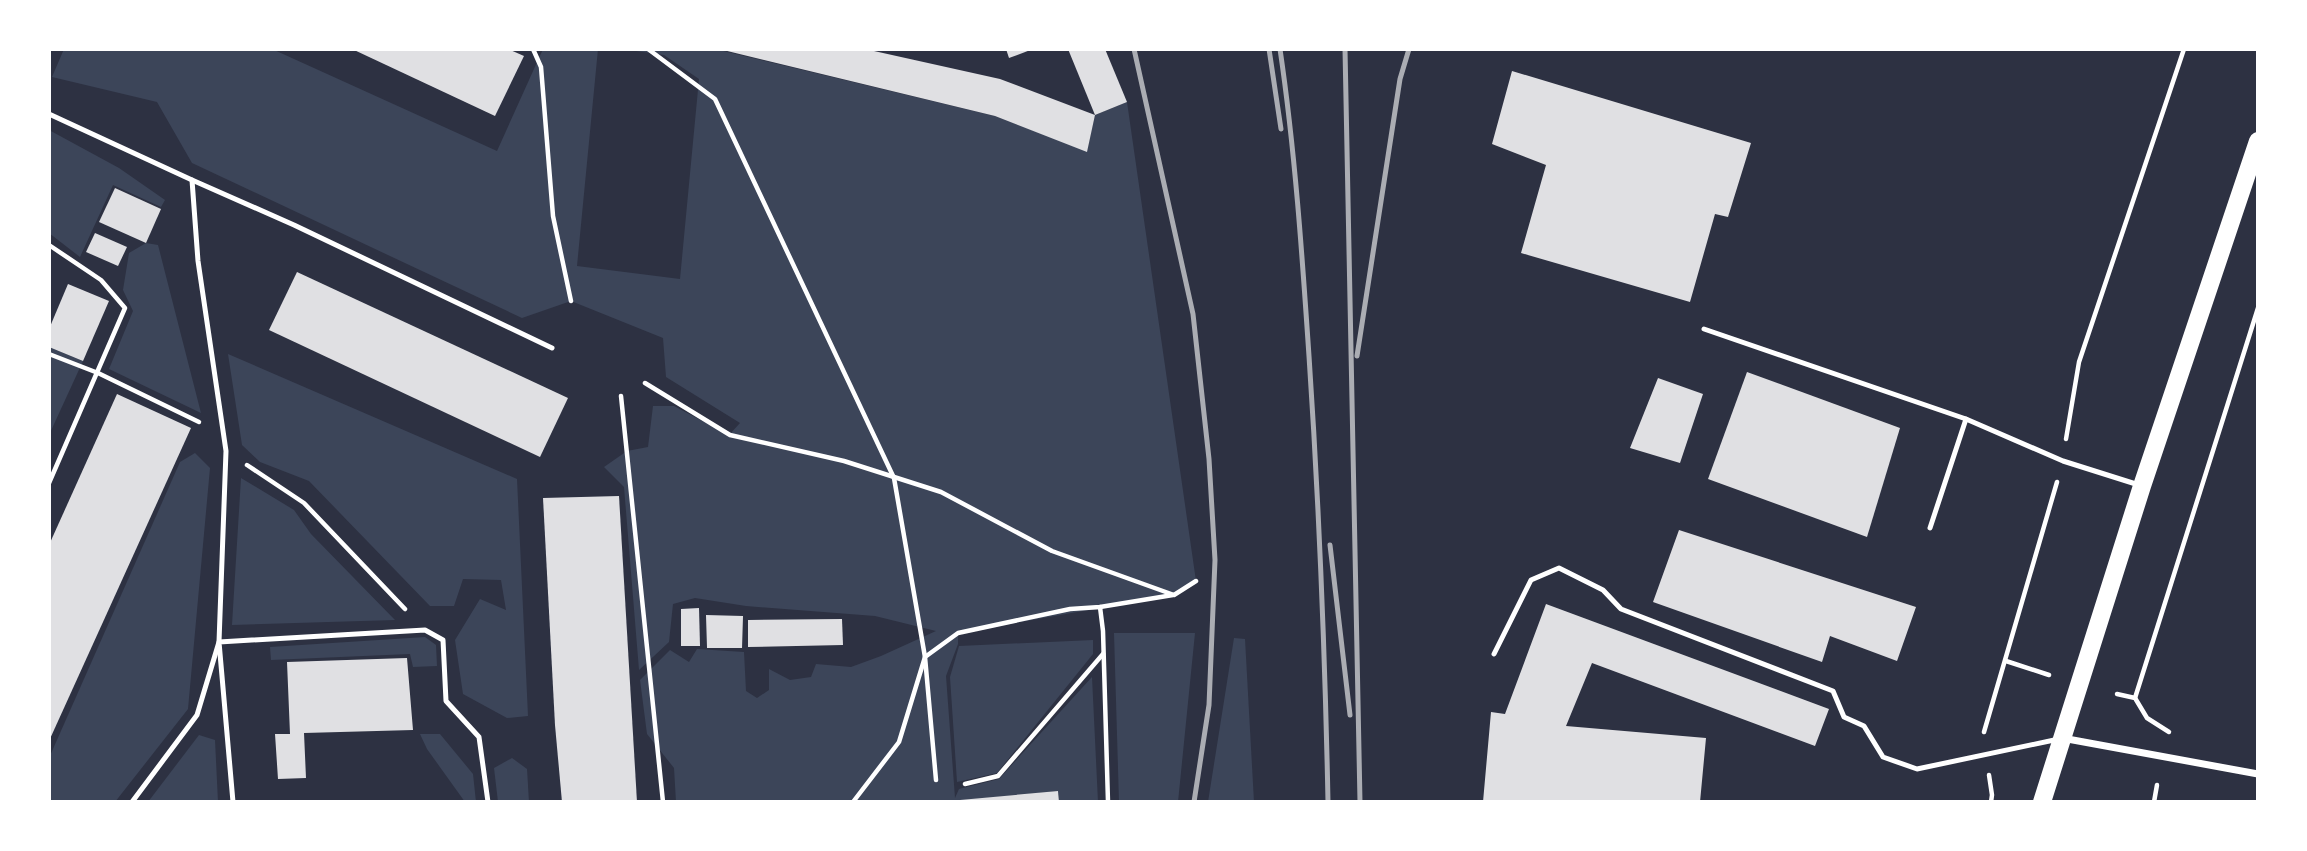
<svg xmlns="http://www.w3.org/2000/svg" width="2307" height="851" viewBox="0 0 2307 851" font-family="'Roboto Condensed',sans-serif">
	<style>
		.green { fill: #3c4559 }
		.building { fill: #e0e0e3 }
		.lines { fill: none; stroke-linecap: round; stroke-linejoin: round }
		.path { stroke: #fff; stroke-width: 4.5 }
		.service { stroke: #fff; stroke-width: 5 }
		.minor { stroke: #fff; stroke-width: 7 }
		.primary { stroke: #fff; stroke-width: 18 }
		.rail { stroke: #abadb3; stroke-width: 5 }
	</style>
	<rect width="100%" height="100%" fill="#2d3142"/>
	<g class="green">
		<path d="M64,49h208l225,102 46,-102h55l-21,217 103,13 19,-200 -35,-24 -42,-6h93l280,67 92,35 8,-36 32,-13 69,479 -22,14 -216,38v11l-12,32 9,122 4,-9 40,-10 93,-102 6,125h-39l-1,-11 -112,11h-270l-2,-34 -27,-34 -7,-54 30,-30 19,12 8,-13 47,3 2,39 11,7 12,-8v-21l21,11 21,-3 5,-13 35,3 30,-11 55,-25 -61,-15 -129,-10 -51,-8 -22,6 -4,38 -30,28 -15,-183 -20,-20 23,-16 21,-4 5,-41h21l55,29 11,-12 -74,-46 -3,-39 -92,-37 -49,17 -330,-155 -35,-61 -105,-25z"/>
		<path d="M49,130l70,38 46,32 -4,7 -48,-22 -33,72 -31,-24z"/>
		<path d="M146,243l12,2 43,168 -92,-44 24,-58 -10,-21 6,-37z"/>
		<path d="M49,347l34,14 -34,74z"/>
		<path d="M228,354l289,125 11,237 -21,2 -44,-24 -8,-54 25,-41 26,11 -5,-30 -38,-1 -9,27h-24l-121,-125 -49,-19 -18,-17z"/>
		<path d="M195,453l15,15 -22,241 -73,93h-66v-44l131,-296z"/>
		<path d="M241,478l53,32 17,24 84,86 -163,5z"/>
		<path d="M1114,633h81l-17,169h-59z"/>
		<path d="M425,637l11,8 1,21 -24,1 -3,-13 -139,6 -1,-13z"/>
		<path d="M1234,638l11,1 9,163h-46z"/>
		<path d="M1093,640v14l-96,119 -40,9 -7,-105 9,-31z"/>
		<path d="M420,734h20l33,40 3,28h-11l-38,-53z"/>
		<path d="M199,735l16,5 3,62h-70z"/>
		<path d="M512,758l15,11 2,33h-31l-4,-34z"/>
	</g>
	<g class="building">
		<path d="M352,49h156l16,7 -29,60z"/>
		<path d="M719,49h146l135,30 95,36 -8,37 -92,-36z"/>
		<path d="M1006,49h27l-24,9z"/>
		<path d="M1068,49h37l22,53 -32,13z"/>
		<path d="M1512,71l239,72 -23,74 -13,-3 -25,88 -169,-49 25,-88 -54,-21z"/>
		<path d="M115,188l46,21 -15,34 -47,-21z"/>
		<path d="M95,233l32,14 -9,19 -32,-14z"/>
		<path d="M297,272l271,126 -28,59 -271,-127z"/>
		<path d="M68,284l41,17 -26,60 -34,-14v-18z"/>
		<path d="M1747,372l153,56 -33,109 -159,-58z"/>
		<path d="M1658,378l45,16 -23,69 -50,-15z"/>
		<path d="M117,394l74,34 -142,313v-196z"/>
		<path d="M619,496l18,306h-75l-7,-77 -12,-227z"/>
		<path d="M1679,530l237,77 -19,54 -67,-25 -8,26 -169,-60z"/>
		<path d="M1546,604l283,105 -14,37 -223,-83 -26,63 140,12 -6,64h-217l8,-90 14,2z"/>
		<path d="M699,608l1,38h-19v-37z"/>
		<path d="M706,615l37,1 -1,32h-35z"/>
		<path d="M842,619l1,26 -95,2v-27z"/>
		<path d="M407,658l6,72 -109,3 2,45 -28,1 -3,-45h15l-3,-72z"/>
		<path d="M1058,791l1,11h-99v-2z"/>
	</g>
	<g class="lines">
		<g class="path">
			<path d="M533,49l8,18 12,149 18,85"/>
			<path d="M648,49l67,50 179,379 31,179 11,123"/>
			<path d="M49,245l52,35 24,28 -76,175"/>
			<path d="M49,354l49,19 101,49"/>
			<path d="M645,383l85,52 114,26 97,31 111,59 122,44 22,-14"/>
			<path d="M621,396l42,406"/>
			<path d="M2066,439l13,-77 105,-313"/>
			<path d="M247,465l57,38 101,106"/>
			<path d="M1100,607l3,24 5,171"/>
			<path d="M2006,661l43,14"/>
			<path d="M2117,694l18,4 12,20 22,14"/>
			<path d="M2135,698l123,-390"/>
			<path d="M1984,732l73,-250"/>
			<path d="M1989,775l3,20 -1,7"/>
			<path d="M965,784l33,-8 105,-122"/>
			<path d="M853,802l46,-60 26,-85 33,-24 112,-24 30,-2 73,-12"/>
			<path d="M2154,802l3,-17"/>
		</g>
		<g class="service">
			<path d="M49,114l143,66 6,81 28,190 -7,191 -22,73 -65,87"/>
			<path d="M192,180l102,45 258,123"/>
			<path d="M1704,329l262,90 97,42 76,24"/>
			<path d="M1930,528l36,-109"/>
			<path d="M1494,654l37,-74 28,-12 44,22 18,19 212,82 11,26 20,9 19,31 34,12 142,-30"/>
			<path d="M233,802l-14,-160 206,-12 18,10 3,61 33,36 9,65"/>
		</g>
		<path class="minor" d="M2062,738l196,36"/>
		<path class="primary" d="M2042,802l100,-316 116,-345"/>
		<g class="rail">
			<path d="M1134,49l59,265 16,145 6,101 -6,145 -15,97"/>
			<path d="M1269,49l12,80"/>
			<path d="M1280,49c15,102 22,204 29,307 10,149 16,296 19,446"/>
			<path d="M1345,49l15,753"/>
			<path d="M1357,356l43,-277 9,-30"/>
			<path d="M1330,545l20,170"/>
		</g>
	</g>
	<rect width="2307" height="851" fill="none" stroke="#ffffff" stroke-width="102"/>
</svg>
